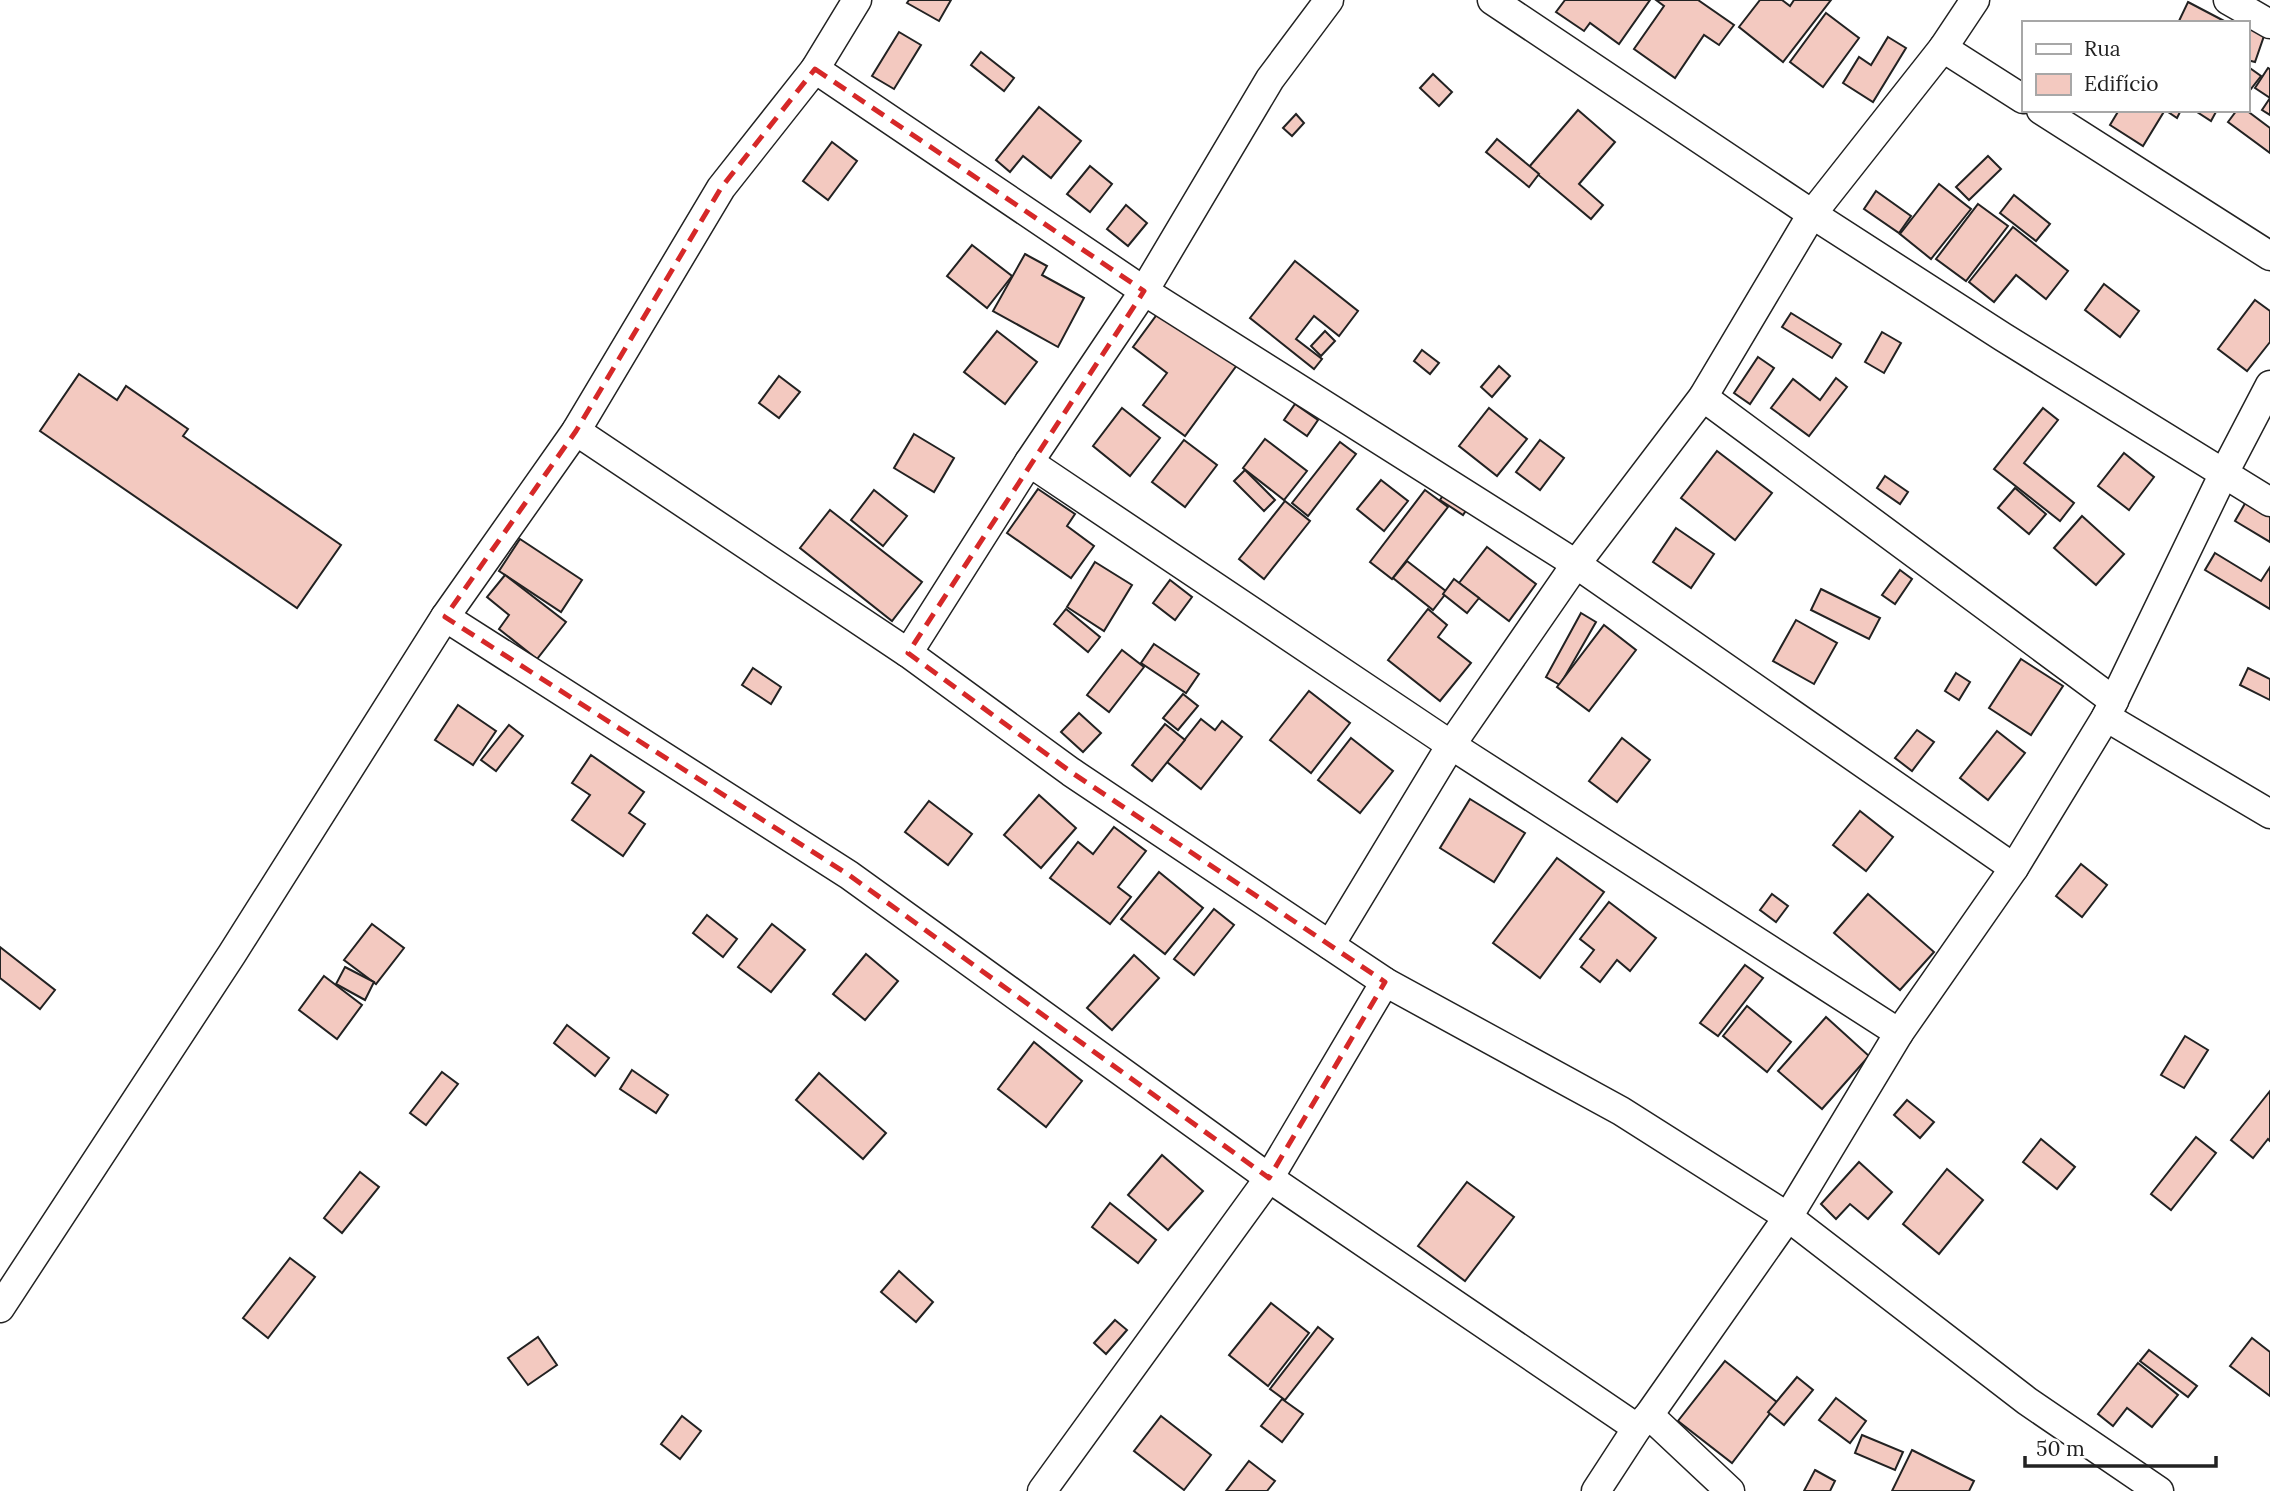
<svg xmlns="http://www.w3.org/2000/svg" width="2270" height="1491" viewBox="0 0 2270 1491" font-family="Lora,serif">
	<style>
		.building { fill: #f3c9c0; stroke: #222; stroke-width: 2 }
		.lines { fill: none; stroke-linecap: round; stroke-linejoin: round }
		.minor-casing { stroke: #222; stroke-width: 31 }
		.minor { stroke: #fff; stroke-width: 28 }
		.marked { fill: none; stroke: #d62828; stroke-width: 5; stroke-dasharray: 14 9; stroke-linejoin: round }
	</style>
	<rect width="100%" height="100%" fill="#fff"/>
	<g class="building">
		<path d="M909,0h42l-12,21 -32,-18z"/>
		<path d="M1565,0h85l-31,44 -29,-21 -6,8 -28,-19z"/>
		<path d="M1656,0h42l36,25 -15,20 -15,-10 -29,43 -41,-29 30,-43z"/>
		<path d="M1760,0h22l8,6 4,-6h37l-48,62 -44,-35z"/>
		<path d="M2188,2l40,21h-50z"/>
		<path d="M1826,13l33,25 -36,49 -33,-25z"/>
		<path d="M2247,26l18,7 -10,29 -8,-2z"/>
		<path d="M899,32l22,13 -27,44 -22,-13z"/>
		<path d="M1888,37l18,11 -33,54 -30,-19 16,-26 12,8z"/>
		<path d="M981,52l33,26 -10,13 -33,-26z"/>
		<path d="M2247,66l14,10 -14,18z"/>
		<path d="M2268,68l2,1v46l-8,-5 8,-12 -15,-10z"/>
		<path d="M1433,74l19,18 -13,14 -19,-18z"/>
		<path d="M1039,107l42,34 -30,37 -28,-22 -13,16 -14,-12z"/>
		<path d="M1578,110l37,32 -36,42 24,21 -12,14 -62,-52z"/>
		<path d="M2119,110h62l-4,8 -12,-8 -22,36 -33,-21z"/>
		<path d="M2194,110h23l-6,11z"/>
		<path d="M2237,110h9l24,18v25l-42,-31z"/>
		<path d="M1296,114l8,9 -12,13 -9,-8z"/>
		<path d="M1497,139l42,35 -10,13 -43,-35z"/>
		<path d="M832,142l25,19 -29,39 -25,-19z"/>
		<path d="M1988,156l13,13 -32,31 -13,-13z"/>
		<path d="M1090,166l22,18 -22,28 -23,-18z"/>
		<path d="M1939,184l32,25 -40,50 -31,-25z"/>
		<path d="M1876,191l35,25 -12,17 -35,-24z"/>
		<path d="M2014,195l36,29 -14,17 -36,-28z"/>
		<path d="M1978,204l30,22 -42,55 -30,-22z"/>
		<path d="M1126,205l21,18 -19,23 -21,-17z"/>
		<path d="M2013,227l55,44 -22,28 -30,-24 -22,27 -25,-20z"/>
		<path d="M972,245l40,31 -25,32 -40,-32z"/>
		<path d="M1025,254l22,12 -5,9 42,23 -26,49 -65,-36z"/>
		<path d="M1295,261l63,50 -19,25 -25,-20 -18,23 26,20 -8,10 -64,-51z"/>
		<path d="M2104,284l35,27 -19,26 -35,-27z"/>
		<path d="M2255,300l15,11v31l-23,29 -29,-22z"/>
		<path d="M1161,309l76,56 -52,71 -42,-31 24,-32 -34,-26z"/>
		<path d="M1791,313l50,31 -9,14 -50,-31z"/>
		<path d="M997,331l40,31 -32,42 -41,-32z"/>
		<path d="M1325,331l10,10 -14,15 -10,-10z"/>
		<path d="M1882,332l19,11 -17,30 -19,-11z"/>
		<path d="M1422,350l17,13 -9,11 -16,-13z"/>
		<path d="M1758,357l16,11 -24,36 -16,-11z"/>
		<path d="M1499,366l11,10 -18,21 -11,-10z"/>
		<path d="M79,374l38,26 9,-14 62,43 -5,7 158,109 -44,63 -257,-177z"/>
		<path d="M779,376l21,16 -21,26 -20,-15z"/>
		<path d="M1836,378l11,9 -38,49 -38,-28 22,-29 27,21z"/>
		<path d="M1295,404l23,16 -11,16 -23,-16z"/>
		<path d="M1122,408l38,30 -30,38 -37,-30z"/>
		<path d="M1489,408l38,31 -30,37 -38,-30z"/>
		<path d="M2043,408l15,12 -34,43 50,40 -14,18 -66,-52z"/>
		<path d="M914,434l40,24 -20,34 -40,-24z"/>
		<path d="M1265,439l42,32 -23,29 -41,-32z"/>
		<path d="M1184,440l33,25 -32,42 -33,-25z"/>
		<path d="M1540,440l24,18 -24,32 -24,-18z"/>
		<path d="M1340,442l16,12 -48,62 -16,-13z"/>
		<path d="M1717,451l55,42 -37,47 -54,-42z"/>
		<path d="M2124,453l30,24 -25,33 -31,-24z"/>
		<path d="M1245,470l30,30 -11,11 -30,-30z"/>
		<path d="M1885,476l23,16 -8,12 -23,-16z"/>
		<path d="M1381,480l27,21 -24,30 -27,-22z"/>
		<path d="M1448,488l23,15 -8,12 -23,-15z"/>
		<path d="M2015,488l31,26 -17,20 -31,-26z"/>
		<path d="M1038,489l37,25 -8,12 27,20 -23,32 -64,-45z"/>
		<path d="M874,490l33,26 -24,30 -32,-26z"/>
		<path d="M1425,490l23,17 -56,72 -22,-17z"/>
		<path d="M2247,500l23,14v28l-35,-21z"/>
		<path d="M1285,501l25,20 -46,58 -25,-20z"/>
		<path d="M830,510l92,72 -30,39 -92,-73z"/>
		<path d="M2082,516l42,38 -28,31 -42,-37z"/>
		<path d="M1676,528l38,26 -23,34 -38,-26z"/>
		<path d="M520,539l62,41 -21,32 -62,-41z"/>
		<path d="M1487,547l49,37 -27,37 -50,-38z"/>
		<path d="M2215,553l46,28 9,-14v42l-65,-39z"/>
		<path d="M1407,561l40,31 -14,18 -40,-32z"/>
		<path d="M1095,562l37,23 -28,46 -37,-24z"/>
		<path d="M1900,570l12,9 -17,25 -13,-9z"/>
		<path d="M505,575l61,47 -29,37 -38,-30 10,-14 -22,-18z"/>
		<path d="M1454,579l25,19 -12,15 -24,-19z"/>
		<path d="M1170,580l22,17 -17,23 -22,-17z"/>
		<path d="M1821,589l59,29 -11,21 -58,-29z"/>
		<path d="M1066,609l34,28 -12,15 -34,-28z"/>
		<path d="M1428,609l19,16 -9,12 33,26 -31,38 -52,-41z"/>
		<path d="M1581,613l15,9 -36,63 -14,-8z"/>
		<path d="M1796,620l41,23 -23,41 -41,-23z"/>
		<path d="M1604,625l32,25 -47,61 -32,-24z"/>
		<path d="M1154,644l45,30 -13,19 -45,-30z"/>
		<path d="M1122,650l22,17 -35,45 -22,-17z"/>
		<path d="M2021,659l42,27 -32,49 -42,-27z"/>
		<path d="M753,668l28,19 -10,17 -29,-19z"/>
		<path d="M2248,668l22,11v21l-30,-15z"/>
		<path d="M1956,673l14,9 -11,18 -14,-9z"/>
		<path d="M1309,691l41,32 -39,50 -41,-33z"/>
		<path d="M1183,694l15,12 -20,24 -15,-12z"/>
		<path d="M458,705l38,26 -23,34 -38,-25z"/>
		<path d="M1079,713l22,20 -18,19 -22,-20z"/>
		<path d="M1201,719l14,11 7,-9 20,16 -41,52 -34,-27z"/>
		<path d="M1165,724l20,16 -33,41 -20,-16z"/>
		<path d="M509,725l14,11 -27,35 -15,-11z"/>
		<path d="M1917,730l17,12 -22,29 -17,-13z"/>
		<path d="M1997,731l28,22 -37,47 -28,-22z"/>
		<path d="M1351,738l42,33 -33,42 -42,-33z"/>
		<path d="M1622,738l28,22 -33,42 -28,-21z"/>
		<path d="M591,755l53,37 -15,21 16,11 -22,32 -51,-36 18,-25 -18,-12z"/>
		<path d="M1039,795l37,33 -35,40 -37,-33z"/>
		<path d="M1470,799l55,34 -31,49 -54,-34z"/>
		<path d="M929,801l43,33 -24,31 -43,-33z"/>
		<path d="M1860,811l33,26 -27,34 -33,-26z"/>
		<path d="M1114,827l32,24 -28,36 13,10 -21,27 -60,-46 28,-36 15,12z"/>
		<path d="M1557,858l47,34 -64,86 -47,-35z"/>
		<path d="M2081,864l26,21 -25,32 -26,-21z"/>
		<path d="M1159,872l44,36 -38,46 -44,-35z"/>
		<path d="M1772,894l16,12 -12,16 -16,-12z"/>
		<path d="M1868,894l66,58 -34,38 -66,-57z"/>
		<path d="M1609,902l47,36 -26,33 -13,-11 -17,22 -19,-15 13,-17 -14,-11z"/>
		<path d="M1214,909l20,16 -40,50 -20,-16z"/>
		<path d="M707,915l30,24 -14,18 -30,-24z"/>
		<path d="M372,924l32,24 -28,36 -32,-24z"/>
		<path d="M772,924l33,26 -34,42 -33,-25z"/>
		<path d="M0,947l55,43 -15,19 -40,-31z"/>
		<path d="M866,954l32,27 -33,39 -32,-26z"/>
		<path d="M1134,955l25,23 -47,52 -25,-22z"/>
		<path d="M1745,965l18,13 -45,58 -18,-13z"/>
		<path d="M345,967l29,15 -9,18 -29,-16z"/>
		<path d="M324,976l38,29 -25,34 -38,-29z"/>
		<path d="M1747,1006l44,36 -24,30 -44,-36z"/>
		<path d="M1826,1017l43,39 -47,53 -44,-38z"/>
		<path d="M567,1025l42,33 -14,18 -41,-33z"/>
		<path d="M2185,1036l23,14 -24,38 -23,-13z"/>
		<path d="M1034,1042l48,39 -36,46 -48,-38z"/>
		<path d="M632,1070l36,25 -12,18 -36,-24z"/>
		<path d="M442,1072l16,12 -32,41 -16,-12z"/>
		<path d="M819,1073l67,60 -23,26 -67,-59z"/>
		<path d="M2270,1091v50l-2,-2 -15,19 -22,-18z"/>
		<path d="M1907,1100l27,22 -14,16 -26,-23z"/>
		<path d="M2196,1137l20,16 -45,57 -20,-16z"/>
		<path d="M2041,1139l34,28 -18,22 -34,-27z"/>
		<path d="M1162,1155l41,36 -35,39 -40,-35z"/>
		<path d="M1859,1162l33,30 -24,27 -18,-15 -14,15 -15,-15z"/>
		<path d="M1947,1169l36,31 -44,54 -36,-30z"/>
		<path d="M360,1172l19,15 -37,46 -18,-15z"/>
		<path d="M1467,1182l47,35 -49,64 -47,-35z"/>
		<path d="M1110,1203l46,37 -18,23 -46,-36z"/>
		<path d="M290,1258l25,19 -47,61 -25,-20z"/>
		<path d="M899,1271l34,31 -17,20 -35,-30z"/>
		<path d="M1271,1303l38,30 -41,53 -39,-31z"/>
		<path d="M1115,1320l12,10 -21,24 -12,-11z"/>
		<path d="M1318,1327l15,12 -48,61 -15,-11z"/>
		<path d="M538,1337l19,28 -29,20 -20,-27z"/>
		<path d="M2252,1338l18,14v44l-40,-30z"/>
		<path d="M2149,1350l48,36 -9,11 -48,-36z"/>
		<path d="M1725,1361l53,42 -46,60 -54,-42z"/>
		<path d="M2138,1363l40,32 -26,32 -25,-19 -14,18 -15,-12z"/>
		<path d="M1797,1377l16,13 -29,35 -16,-13z"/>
		<path d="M1836,1398l30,23 -16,22 -31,-23z"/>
		<path d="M1282,1399l21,15 -21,28 -21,-16z"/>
		<path d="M682,1416l19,15 -21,28 -19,-15z"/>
		<path d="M1161,1416l50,39 -27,35 -50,-39z"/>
		<path d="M1862,1435l41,17 -8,18 -40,-17z"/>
		<path d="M1912,1450l62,31 -5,10h-77z"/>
		<path d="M1249,1461l26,20 -8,10h-41z"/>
		<path d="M1815,1470l20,11 -5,10h-26z"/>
	</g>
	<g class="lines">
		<defs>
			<g id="minor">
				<path d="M1492,0l320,214 191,123 267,165"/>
				<path d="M2228,0l42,24"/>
				<path d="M1943,48l80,51"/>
				<path d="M815,69l329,222 432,273 438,304"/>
				<path d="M2041,110l229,146"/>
				<path d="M1703,397l411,304"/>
				<path d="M576,431l332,222 163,119 314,210 236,129 167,106 239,184 132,90"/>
				<path d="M1029,462l422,283 448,288"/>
				<path d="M445,617l404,258 420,303 368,250"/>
				<path d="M908,653l121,-191 115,-171 126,-212 59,-79"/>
				<path d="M2106,717l164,97"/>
				<path d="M1330,945l121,-200 125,-181 127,-167 109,-183 131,-166 32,-48"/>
				<path d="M0,1308l232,-354 213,-337 131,-186 145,-243 94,-119 42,-69"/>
				<path d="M1649,1415l81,76"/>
				<path d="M1042,1491l227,-313 116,-196"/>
				<path d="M1596,1491l41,-63 12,-13 139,-198 111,-184 115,-165 92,-151 118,-244 46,-88"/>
			</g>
		</defs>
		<use href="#minor" class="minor-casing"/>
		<use href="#minor" class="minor"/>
	</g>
	<path class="marked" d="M815,69l329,222 -236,362 163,119 314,210 -116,196 -420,-303 -404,-258 131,-186 145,-243z"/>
	<rect x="2022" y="21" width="228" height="91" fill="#ffffff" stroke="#a7a7a7" stroke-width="2"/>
	<rect x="2036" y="44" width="35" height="10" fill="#ffffff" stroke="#a7a7a7" stroke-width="2"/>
	<text x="2084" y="56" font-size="21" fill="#222222">Rua</text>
	<rect x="2036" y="74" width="35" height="21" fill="#f3c9c0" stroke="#a7a7a7" stroke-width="2"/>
	<text x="2084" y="91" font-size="21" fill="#222222">Edifício</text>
	<path d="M2025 1456v10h191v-10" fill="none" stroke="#222222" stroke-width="3.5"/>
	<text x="2036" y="1456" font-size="21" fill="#222222" stroke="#ffffff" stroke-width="5" paint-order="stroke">50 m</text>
</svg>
